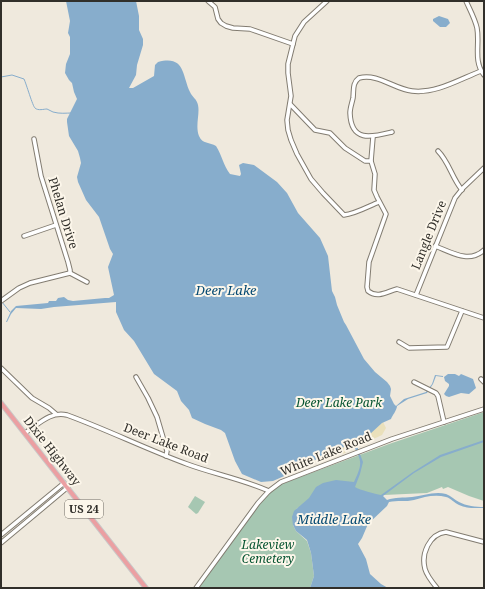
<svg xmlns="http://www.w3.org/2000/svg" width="485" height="589" viewBox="0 0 485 589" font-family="'Noto Serif',serif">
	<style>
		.green { fill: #a6c7b2 }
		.sand { fill: #eae0bb }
		.water { fill: #87adcc }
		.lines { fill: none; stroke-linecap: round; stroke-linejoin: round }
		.stream { stroke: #87adcc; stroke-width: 1 }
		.minor-casing { stroke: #827c71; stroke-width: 5.5 }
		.major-casing { stroke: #c9c9c8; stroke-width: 6 }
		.minor { stroke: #fff; stroke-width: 3.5 }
		.major { stroke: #eb9fa2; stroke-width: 4 }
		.labels { text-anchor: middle; stroke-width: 4; stroke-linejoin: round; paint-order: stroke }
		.shield { fill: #fcf6ea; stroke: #6e6b64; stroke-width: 1 }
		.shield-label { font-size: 11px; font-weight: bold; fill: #312f2a }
		.street-label { font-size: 12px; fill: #312f2a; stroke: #fcf6ea }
		.park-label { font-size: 12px; font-style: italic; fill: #065431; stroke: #fcf6ea }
		.water-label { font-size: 13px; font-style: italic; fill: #054972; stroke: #fcf6ea }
	</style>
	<rect width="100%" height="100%" fill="#efe9dd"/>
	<g class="green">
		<path d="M484,412v89l-15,-5 -21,-9 -5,2 -1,-2 -15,6 -43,2 -87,13 -4,17 3,6 11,10 4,12 3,23 -4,12h-112l58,-80 16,-18 7,-5 110,-41z"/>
		<path d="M195,496l10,6 -7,11 -2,1 -8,-7z"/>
	</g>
	<g class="sand">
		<path d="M383,422l3,6 -4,7 -17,8 -5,-1z"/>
		<path d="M351,443l3,4c-7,8 -22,9 -32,12h-2c7,-10 21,-10 31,-16z"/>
	</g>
	<g class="water">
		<path d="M66,1h70l3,15v14l4,9v6l-6,20 -1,10 -7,13h4l21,-12 1,-11 3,-3c27,-7 24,13 32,30 2,5 7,7 8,13 2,9 -3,21 1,31 3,8 11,6 17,10 6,9 7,19 14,28l10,2 1,-2 -2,-9 4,-2 11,2 23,17 10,11 11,20 22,25 8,18 4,35 3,6 2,8 7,17 2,3 18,34 11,13 12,10 3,4 1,3 -1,7 4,8 2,2 8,-7 22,-7 6,-8 3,-9 8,1v1l-7,-1 -3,8 -6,9 -19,6 -11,7c0,4 -5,10 -6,13l-9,4 -25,23 6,16 -3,12 -5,13c5,3 20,7 26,8l32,-23 27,-17 44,-15v2l-43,15 -27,16 -31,23 4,4c8,-3 16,-2 25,-3 11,-1 22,-6 34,-3 5,2 9,6 13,8 7,4 17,5 25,5v1c-9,0 -17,1 -25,-3 -5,-2 -8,-7 -13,-8 -11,-3 -22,0 -32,3 -8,2 -17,0 -25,2l-2,4 -19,18 -6,14 -4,6 8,15 4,15 11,10 7,4h-78l4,-12 -3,-23 -4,-13 -11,-9 -3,-6 -1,-8 2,-6 15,-13 7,-11 7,-4 13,-3 18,2c9,-19 8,-21 -2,-39l-10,5 -12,3 -30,18 -27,12 -12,1 -19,-8 -7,-13 -10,-28 -4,-3 -16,-6 -13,-6 -3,-8 -8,-9 -4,-10 -23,-17 -20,-33 -10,-11 -8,-18v-10l-62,5 -13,2 -25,-1 -5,6 -4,8h-1l5,-11 5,-5 32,-3 1,-2h7l2,-3 6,-1 4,3 5,1 32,-3h4l5,-3 -6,-28 5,-13 -3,-5 -11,-32 -13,-17 -8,-18 -1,-5 4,-14 -1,-5 -2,-7 -9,-15 -2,-14v-3l10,-20 -3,-7 -2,-9 -3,-3 -4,-7 1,-9 4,-10v-17l-2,-4 2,-12z"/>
		<path d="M439,16l9,3 2,4 -4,4h-6l-7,-6v-2z"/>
		<path d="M448,374h7l4,2 2,-2 12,5 3,9 -7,6 -8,-1 -12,4 -3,-1 -2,-2 5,-8v-2l-4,-3 -1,-4z"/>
	</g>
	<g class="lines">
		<g class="stream">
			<path d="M1,77l11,-2 12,4c2,4 9,28 11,29 3,3 9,1 12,1 2,1 4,2 6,3 7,2 13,1 18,1"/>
			<path d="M2,302l8,10"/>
		</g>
		<defs>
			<g id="minor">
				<path d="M208,1l7,6 3,12 3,4 5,3 7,2 17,1 43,15"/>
				<path d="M327,1l-23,21 -9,14 -7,28v9l3,23 -4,24 1,10 3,10 6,14 14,25 12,14 21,22c11,-1 25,-9 35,-13"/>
				<path d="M466,1c4,9 9,18 11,27 3,16 -4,33 7,47"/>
				<path d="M290,104l25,26 15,3 15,15 20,13h6"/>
				<path d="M392,132c-20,5 -41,11 -42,-19 0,-5 2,-10 3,-15 1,-8 -1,-15 6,-20 19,-5 35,11 53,13 24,3 48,-12 69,-20"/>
				<path d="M373,137l-2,24 4,13 -1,16 3,7 9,17 -17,48 -2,25 1,4c10,8 20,0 29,-2l87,29"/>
				<path d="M34,139l7,37 27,86 2,8v3"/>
				<path d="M438,151c11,11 14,27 24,39"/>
				<path d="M24,236l32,-11"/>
				<path d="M435,246c16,6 34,18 49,4"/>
				<path d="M70,273l17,9"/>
				<path d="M416,295l39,-97 8,-10 21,-20"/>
				<path d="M1,301l18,-13 11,-5 40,-10"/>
				<path d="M399,342l10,6 38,-1 15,-36"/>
				<path d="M1,368l31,30 17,10 7,6"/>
				<path d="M136,377l12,21 9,19 10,34 -1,5"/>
				<path d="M481,379l3,3"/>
				<path d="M414,382l22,11 2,3 6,26"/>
				<path d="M25,433c14,-9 25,-22 42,-18 41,15 79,34 120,49 27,10 55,15 82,27"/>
				<path d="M1,535l63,-52"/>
				<path d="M1,543l67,-56"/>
				<path d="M196,588l62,-85 11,-12 12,-9 111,-43 92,-30"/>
				<path d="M437,588c-5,-6 -10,-12 -12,-19 -4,-15 4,-35 21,-37l38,10"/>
			</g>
			<path id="major" d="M1,403l145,185"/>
		</defs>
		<use href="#minor" class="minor-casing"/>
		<use href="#major" class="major-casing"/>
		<use href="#minor" class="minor"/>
		<use href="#major" class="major"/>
	</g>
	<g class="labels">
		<rect class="shield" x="65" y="500" width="38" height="18" rx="3"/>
		<g class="shield-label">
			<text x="84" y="513">US 24</text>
		</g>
		<g class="street-label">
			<text transform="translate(63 213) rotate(73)" y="4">Phelan Drive</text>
			<text transform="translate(429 235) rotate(-68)" y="4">Langle Drive</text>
			<text transform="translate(166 443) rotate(21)" y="4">Deer Lake Road</text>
			<text transform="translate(52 451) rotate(52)" y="4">Dixie Highway</text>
			<text transform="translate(326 454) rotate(-22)" y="4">White Lake Road</text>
		</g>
		<g class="park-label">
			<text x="339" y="407">Deer Lake Park</text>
			<text x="268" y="549">Lakeview<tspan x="268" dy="14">Cemetery</tspan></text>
		</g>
		<g class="water-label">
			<text x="226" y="295">Deer Lake</text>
			<text x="334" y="524">Middle Lake</text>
		</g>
	</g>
	<rect width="485" height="589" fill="none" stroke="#312f2a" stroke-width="4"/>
</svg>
